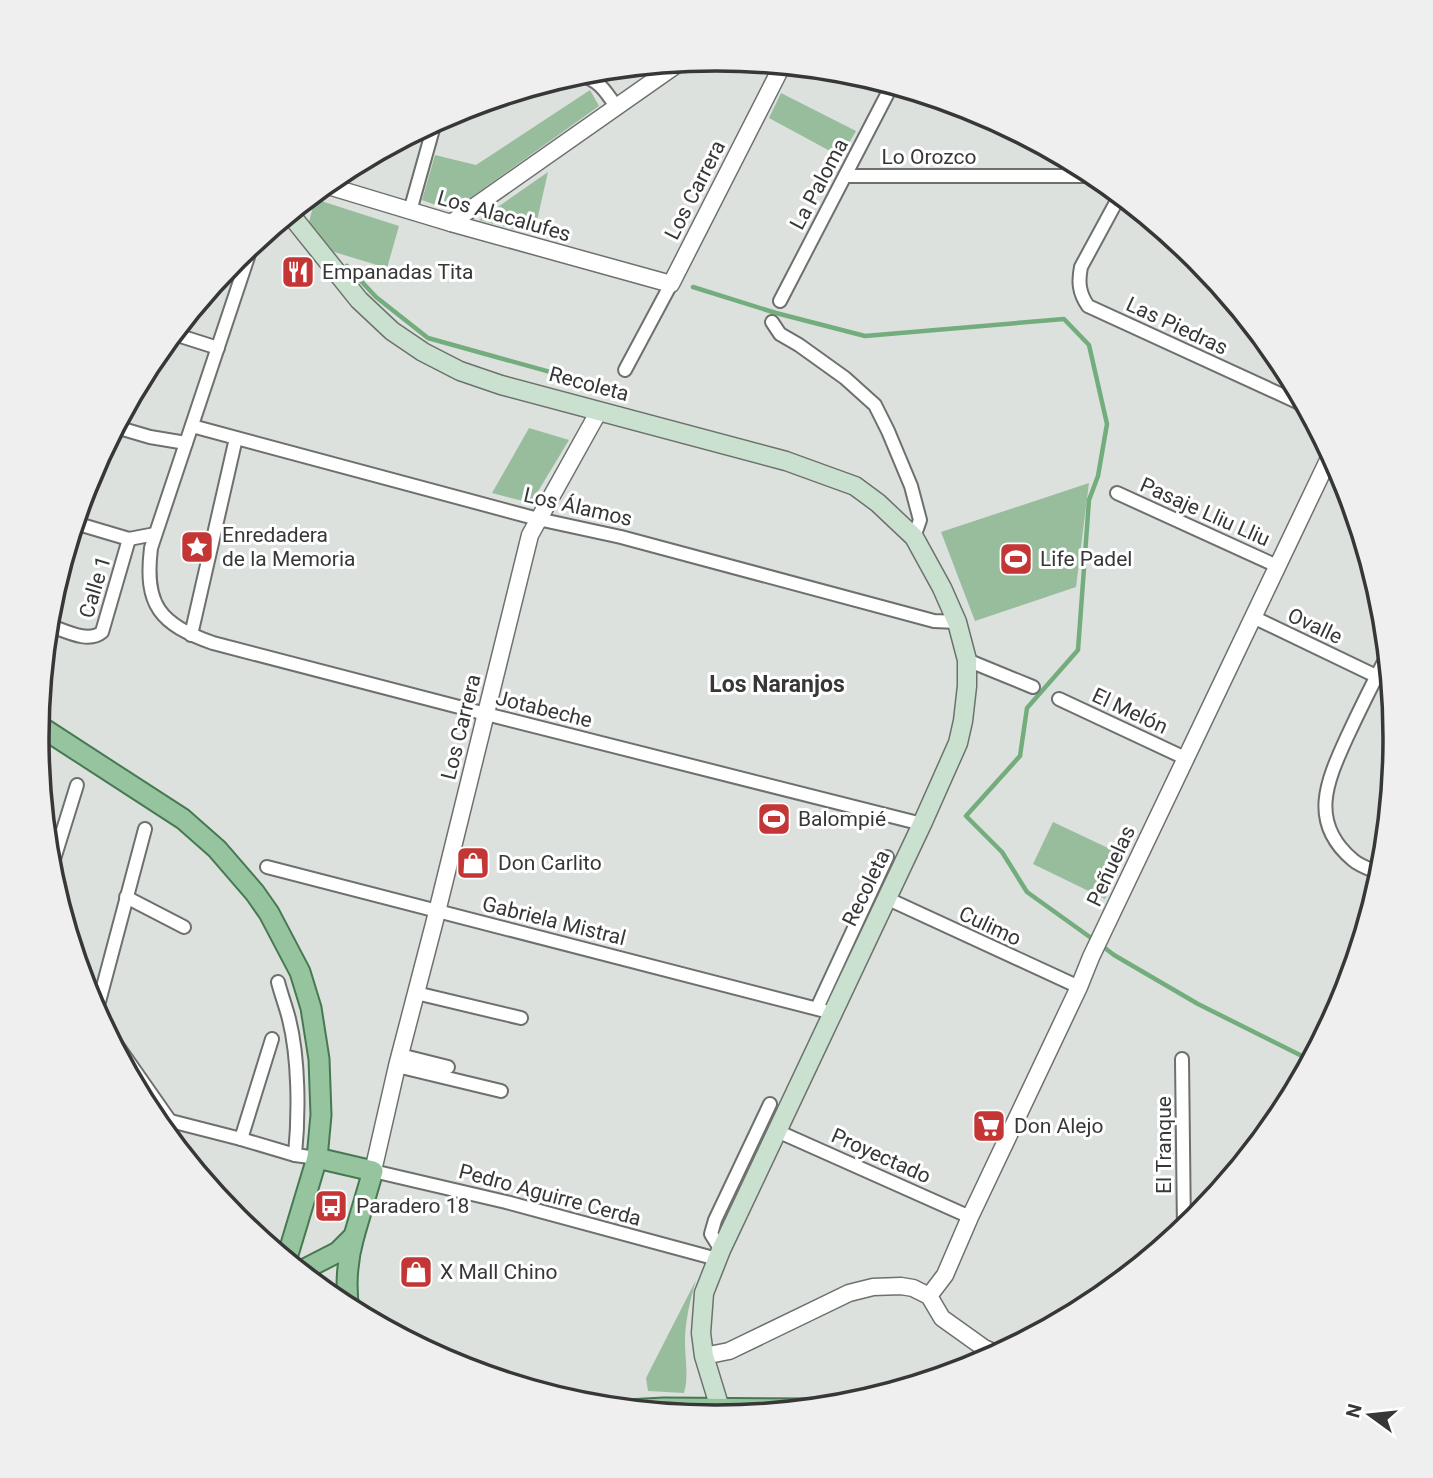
<svg xmlns="http://www.w3.org/2000/svg" width="1433" height="1478" viewBox="0 0 1433 1478" font-family="Roboto,sans-serif">
	<style>
		.green { fill: #98bd9d }
		.lines { fill: none; stroke-linecap: round; stroke-linejoin: round }
		.stream { stroke: #73ad7d; stroke-width: 4.5 }
		.minor-casing { stroke: #6d716e; stroke-width: 16 }
		.tertiary-casing { stroke: #6d716e; stroke-width: 19 }
		.secondary-casing { stroke: #6d716e; stroke-width: 21 }
		.primary-casing { stroke: #467951; stroke-width: 23 }
		.minor { stroke: #fff; stroke-width: 12 }
		.tertiary { stroke: #fff; stroke-width: 16 }
		.secondary { stroke: #cae1cf; stroke-width: 18 }
		.primary { stroke: #95c49f; stroke-width: 19 }
		.labels { text-anchor: middle; stroke-width: 6; stroke-linejoin: round; paint-order: stroke }
		.street-label { font-size: 21px; fill: #363736; stroke: #fff }
		.poi-label { font-size: 21px; fill: #363736; stroke: #fff; text-anchor: start }
		.neighbourhood-label { font-size: 23px; font-weight: bold; fill: #363736; stroke: #fff }
		.rim { fill: none; stroke: #363736; stroke-width: 3.5 }
	</style>
	<rect width="100%" height="100%" fill="#dde1dd"/>
	<g class="green">
		<path d="M590,90l9,16 -136,97 -14,7 -27,-10 13,-45 41,10z"/>
		<path d="M781,93l75,38 -15,26 -72,-39z"/>
		<path d="M548,172l-14,62 -55,-14z"/>
		<path d="M315,199l84,27 -12,42 -53,-16 -25,-30z"/>
		<path d="M529,428l40,12 -35,58 -11,3 -31,-8z"/>
		<path d="M1089,483l-13,104 -101,34 -34,-89z"/>
		<path d="M1053,822l72,34 -20,43 -72,-35z"/>
		<path d="M696,1280c-6,21 -11,41 -11,62 0,17 4,35 -1,51l-36,-2 -2,-13z"/>
	</g>
	<g class="lines">
		<g class="stream">
			<path d="M347,266l29,31 52,41 187,52"/>
			<path d="M693,287l83,26 89,23 199,-17 25,26 18,79 -9,52 -9,24 -11,150 -51,58 -7,48 -54,60 36,36 25,40 67,48"/>
			<path d="M1101,945l13,10 84,49 114,57"/>
		</g>
		<defs>
			<g id="minor">
				<path d="M578,74c21,6 27,16 39,34"/>
				<path d="M845,176h252"/>
				<path d="M1120,195l-39,72c-3,15 -2,26 7,39l218,100"/>
				<path d="M410,211l25,-89"/>
				<path d="M252,245l-101,303c-7,58 9,76 62,95l273,71 436,110"/>
				<path d="M780,301l112,-216"/>
				<path d="M772,322l8,12 19,11 46,33 30,27 13,26 23,55 9,34 -6,17"/>
				<path d="M174,334l44,14"/>
				<path d="M625,370l46,-86"/>
				<path d="M192,426l346,93 83,18 313,84 23,1"/>
				<path d="M116,427l34,10 36,6"/>
				<path d="M1117,493l160,73"/>
				<path d="M75,523l54,16 26,-5"/>
				<path d="M1253,617l123,59"/>
				<path d="M48,625c16,5 40,19 54,7l27,-93"/>
				<path d="M191,635l45,-197"/>
				<path d="M967,660l66,27"/>
				<path d="M1059,699l126,59"/>
				<path d="M267,867l566,146"/>
				<path d="M50,872l27,-87"/>
				<path d="M1382,874c-9,-4 -21,-7 -29,-14 -45,-38 -26,-79 -6,-123 13,-28 27,-56 41,-83"/>
				<path d="M126,897l58,30"/>
				<path d="M886,898l193,89"/>
				<path d="M278,982c3,12 8,25 11,37 10,40 10,95 6,136"/>
				<path d="M416,993l105,25"/>
				<path d="M817,1008l70,-151"/>
				<path d="M96,1013l49,-184"/>
				<path d="M100,1021l70,100"/>
				<path d="M400,1055l48,12"/>
				<path d="M1182,1059l2,172"/>
				<path d="M397,1066l104,25"/>
				<path d="M151,1116l90,23 54,16 22,3"/>
				<path d="M777,1131l193,86"/>
				<path d="M241,1139l31,-100"/>
				<path d="M373,1171l133,31 211,57"/>
				<path d="M721,1250l-10,-16 4,-14 55,-116"/>
			</g>
			<g id="tertiary">
				<path d="M325,185l126,38 220,61 111,-218"/>
				<path d="M451,223l228,-160"/>
				<path d="M373,1171l24,-105 37,-142 96,-389 69,-124"/>
				<path d="M929,1296l16,-21 25,-58 109,-230 12,-30 240,-503"/>
				<path d="M704,1356l25,-5 120,-58 24,-6 28,-1 12,2 16,8 13,22 42,30 16,7"/>
			</g>
			<path id="secondary" d="M290,214l69,86 33,31 31,21 37,19 41,14 285,76 69,25 23,17 36,34 28,51 15,34 10,38v26l-4,35 -5,22 -36,81 -201,426 -17,43 -3,40 3,23 19,62"/>
			<g id="primary">
				<path d="M38,725l145,94 34,30 38,44 14,20 31,59 11,36 8,51 2,56 -4,43 -31,103"/>
				<path d="M299,1272l39,-20 16,-16 19,-65 -56,-13"/>
				<path d="M349,1310c-4,-26 -2,-49 5,-74"/>
				<path d="M627,1410l37,-2 150,1"/>
			</g>
		</defs>
		<use href="#minor" class="minor-casing"/>
		<use href="#tertiary" class="tertiary-casing"/>
		<use href="#secondary" class="secondary-casing"/>
		<use href="#primary" class="primary-casing"/>
		<use href="#minor" class="minor"/>
		<use href="#tertiary" class="tertiary"/>
		<use href="#secondary" class="secondary"/>
		<use href="#primary" class="primary"/>
	</g>
	<defs>
		<symbol id="restaurant-square" viewBox="-11 -11 22 22"><rect x="-9" y="-9" width="18" height="18" rx="4" fill="#c43535" stroke="#fff"/><path d="M-5-6h1v4h1v-4h1v4h1v-4h1v5L-1.5 .5V6h-2V.5L-5-1ZM5-6V6H3V1.5H1.5Q1.5-4 5-6Z" fill="#fff"/></symbol>
		<symbol id="sight-square" viewBox="-11 -11 22 22"><rect x="-9" y="-9" width="18" height="18" rx="4" fill="#c43535" stroke="#fff"/><path d="M0-6L1.8-2.2L6-1.7L2.9 1.2L3.7 5.4L0 3.3L-3.7 5.4L-2.9 1.2L-6-1.7L-1.8-2.2Z" fill="#fff"/></symbol>
		<symbol id="stadium-square" viewBox="-11 -11 22 22"><rect x="-9" y="-9" width="18" height="18" rx="4" fill="#c43535" stroke="#fff"/><path d="M0-5a6.5 5 0 1 0 0 10a6.5 5 0 1 0 0-10ZM-3.5-1.8h7v3.6h-7Z" fill="#fff"/></symbol>
		<symbol id="shop-square" viewBox="-11 -11 22 22"><rect x="-9" y="-9" width="18" height="18" rx="4" fill="#c43535" stroke="#fff"/><path d="M-5-2.5h2.3a2.7 3.5 0 0 1 5.4 0H5L5.5 6h-11ZM-1.5-2.5h3a1.5 2.3 0 0 0-3 0Z" fill="#fff"/></symbol>
		<symbol id="supermarket-square" viewBox="-11 -11 22 22"><rect x="-9" y="-9" width="18" height="18" rx="4" fill="#c43535" stroke="#fff"/><path d="M-6-5.5h2.5l.6 2H6L4.5 2H-2.5L-4.4-4H-6ZM-1.5 3.2a1.3 1.3 0 1 0 .1 0ZM3 3.2a1.3 1.3 0 1 0 .1 0Z" fill="#fff"/></symbol>
		<symbol id="bus-square" viewBox="-11 -11 22 22"><rect x="-9" y="-9" width="18" height="18" rx="4" fill="#c43535" stroke="#fff"/><path d="M-5-6H5V4H4V6H2V4H-2V6H-4V4H-5ZM-3.5-4V0h7V-4ZM-3.5 1.2v1.5H-2V1.2ZM2 1.2v1.5H3.5V1.2Z" fill="#fff"/></symbol>
	</defs>
	<g fill-rule="evenodd">
		<use href="#restaurant-square" x="279" y="253" width="38" height="38"/>
		<use href="#sight-square" x="178" y="528" width="38" height="38"/>
		<use href="#stadium-square" x="997" y="540" width="38" height="38"/>
		<use href="#stadium-square" x="755" y="800" width="38" height="38"/>
		<use href="#shop-square" x="454" y="844" width="38" height="38"/>
		<use href="#supermarket-square" x="970" y="1107" width="38" height="38"/>
		<use href="#bus-square" x="312" y="1187" width="38" height="38"/>
		<use href="#shop-square" x="397" y="1253" width="38" height="38"/>
	</g>
	<g class="labels">
		<g class="street-label">
			<text x="929" y="164">Lo Orozco</text>
			<text transform="translate(819 184) rotate(-62)" y="7">La Paloma</text>
			<text transform="translate(695 190) rotate(-63)" y="7">Los Carrera</text>
			<text transform="translate(504 216) rotate(16)" y="7">Los Alacalufes</text>
			<text transform="translate(1177 326) rotate(25)" y="7">Las Piedras</text>
			<text transform="translate(589 384) rotate(15)" y="7">Recoleta</text>
			<text transform="translate(578 507) rotate(13)" y="7">Los Álamos</text>
			<text transform="translate(1205 512) rotate(24)" y="7">Pasaje Lliu Lliu</text>
			<text transform="translate(95 587) rotate(-73)" y="7">Calle 1</text>
			<text transform="translate(1315 626) rotate(25)" y="7">Ovalle</text>
			<text transform="translate(544 709) rotate(14)" y="7">Jotabeche</text>
			<text transform="translate(1130 711) rotate(25)" y="7">El Melón</text>
			<text transform="translate(461 727) rotate(-76)" y="7">Los Carrera</text>
			<text transform="translate(1111 866) rotate(-65)" y="7">Peñuelas</text>
			<text transform="translate(866 888) rotate(-64)" y="7">Recoleta</text>
			<text transform="translate(554 921) rotate(14)" y="7">Gabriela Mistral</text>
			<text transform="translate(990 926) rotate(25)" y="7">Culimo</text>
			<text transform="translate(1164 1145) rotate(-90)" y="7">El Tranque</text>
			<text transform="translate(881 1156) rotate(24)" y="7">Proyectado</text>
			<text transform="translate(550 1195) rotate(15)" y="7">Pedro Aguirre Cerda</text>
		</g>
		<g class="poi-label">
			<text x="322" y="279">Empanadas Tita</text>
			<text x="222" y="542">Enredadera<tspan x="222" dy="24">de la Memoria</tspan></text>
			<text x="1040" y="566">Life Padel</text>
			<text x="798" y="826">Balompié</text>
			<text x="498" y="870">Don Carlito</text>
			<text x="1014" y="1133">Don Alejo</text>
			<text x="356" y="1213">Paradero 18</text>
			<text x="440" y="1279">X Mall Chino</text>
		</g>
		<g class="neighbourhood-label">
			<text x="777" y="692">Los Naranjos</text>
		</g>
	</g>
	<path d="M0 0H1433V1478H0ZM49 738a667 667 0 1 1 1334 0a667 667 0 1 1-1334 0Z" fill="#efefef" fill-rule="evenodd"/>
	<path class="rim" d="M49 738a667 667 0 1 1 1334 0a667 667 0 1 1-1334 0Z"/>
	<g transform="translate(1370 1415) rotate(285)" stroke="#ffffff" stroke-width="5" paint-order="stroke">
	<path d="M0-5L12 26L0 18L-12 26Z" fill="#363736"/>
	<text y="-10" font-size="19" font-weight="bold" text-anchor="middle" fill="#363736">N</text>
	</g>
</svg>
